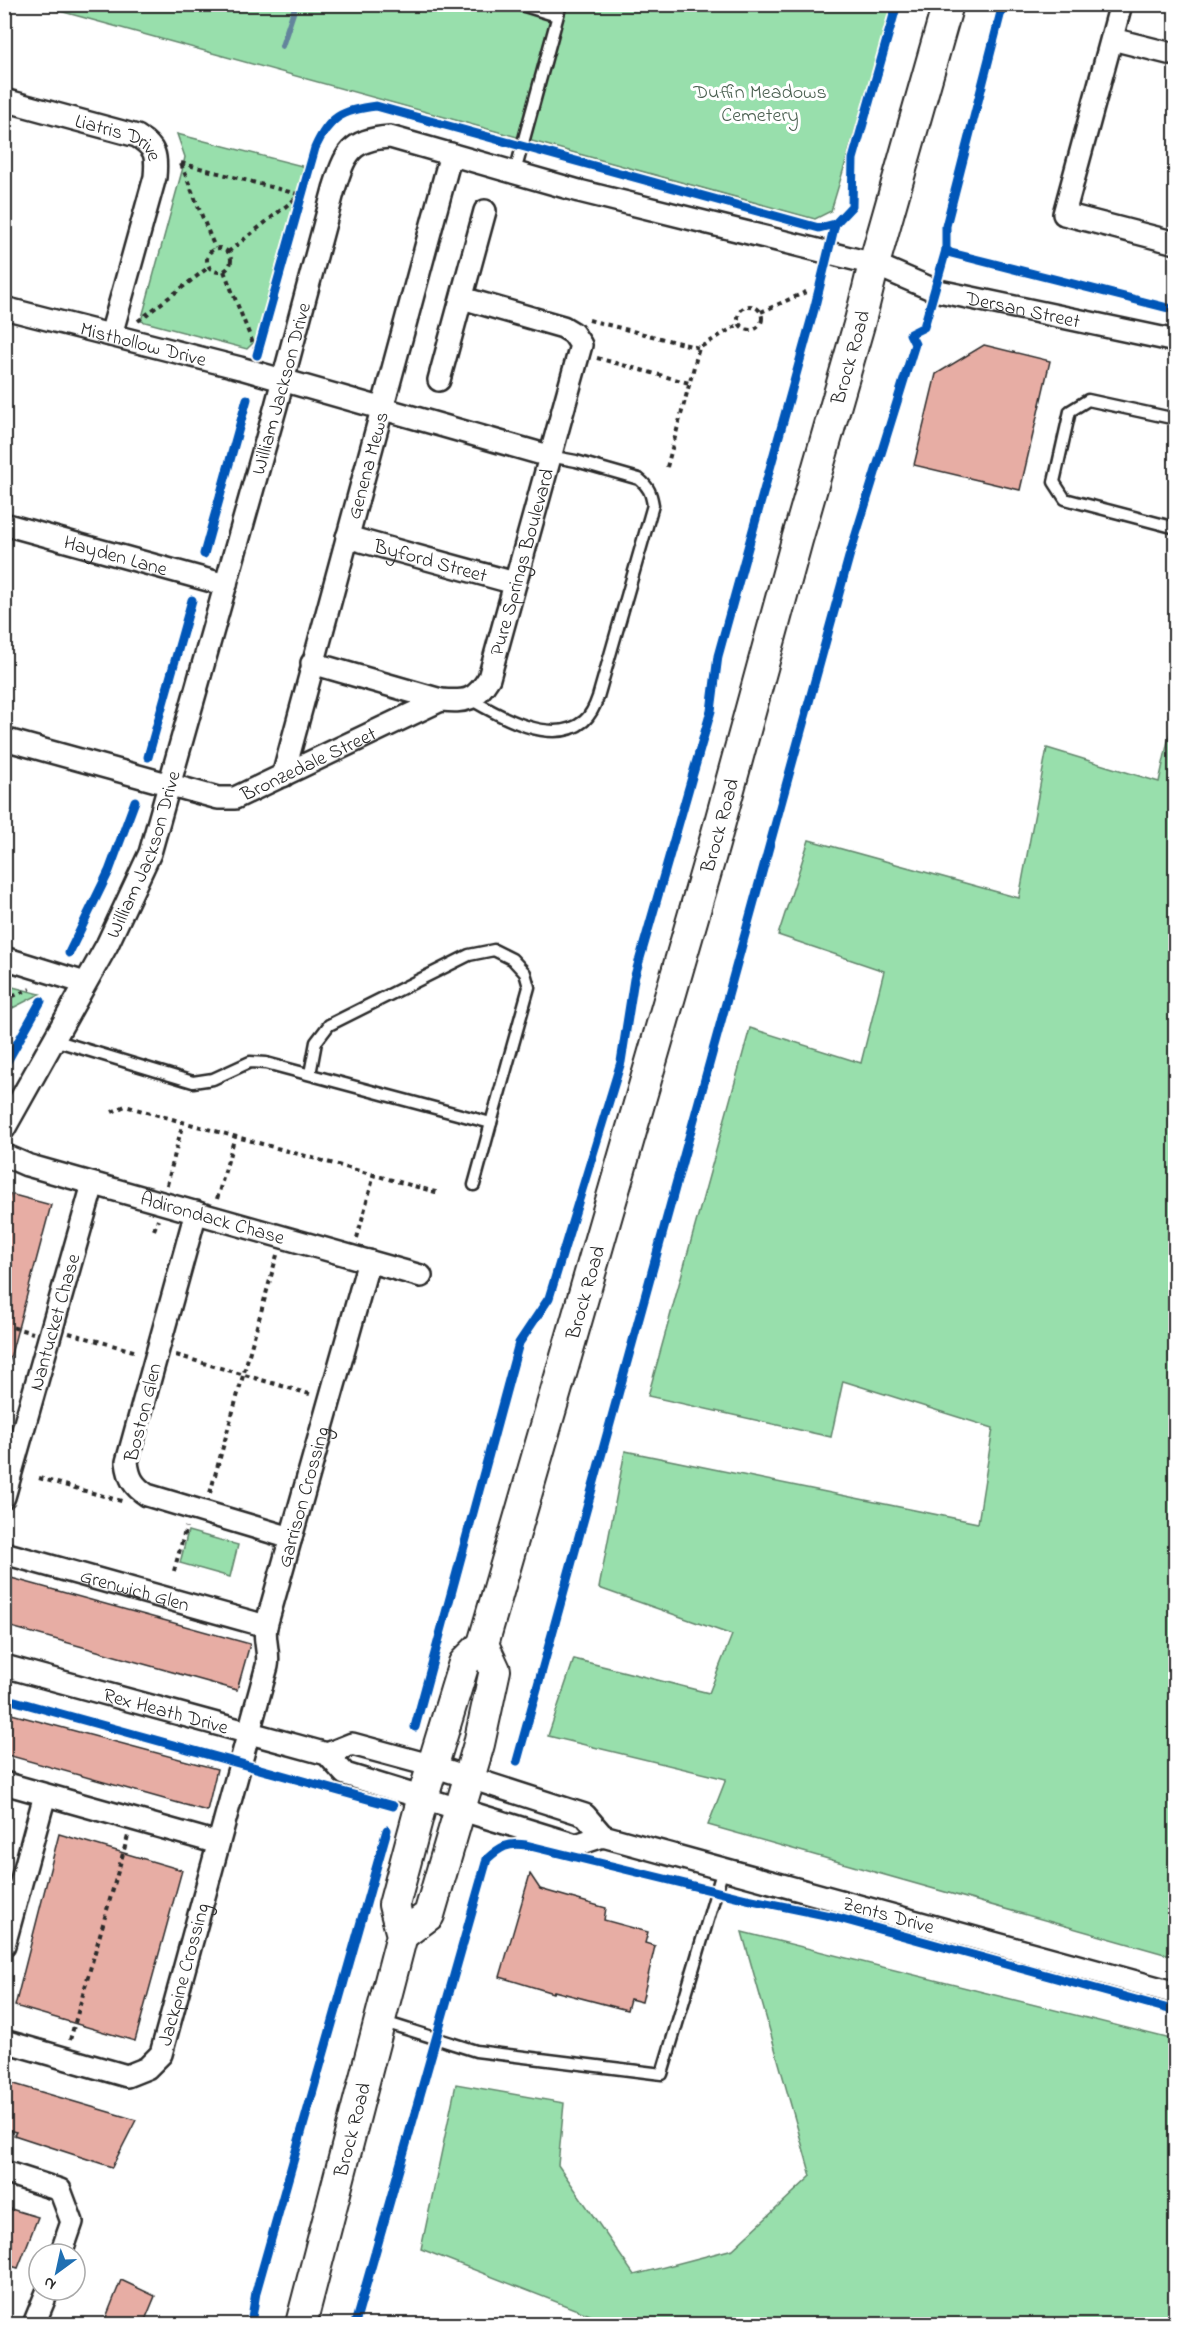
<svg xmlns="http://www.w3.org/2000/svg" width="1180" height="2329" viewBox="0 0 1180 2329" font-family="'Indie Flower',sans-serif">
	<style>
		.green { fill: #98dfac; stroke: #62856c; stroke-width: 1.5 }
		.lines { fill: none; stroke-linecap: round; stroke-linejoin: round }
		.stream { stroke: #63849c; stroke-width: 6 }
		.building { fill: #e7ada4; stroke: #2b2b2b; stroke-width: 1.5 }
		.lane-casing { stroke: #2b2b2b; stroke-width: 15 }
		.street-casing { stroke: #2b2b2b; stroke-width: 26 }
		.secondary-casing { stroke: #2b2b2b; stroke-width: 34 }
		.path { stroke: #2b2b2b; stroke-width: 4; stroke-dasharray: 4.5 4.5; stroke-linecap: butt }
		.lane { stroke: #fff; stroke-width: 10 }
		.street { stroke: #fff; stroke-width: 21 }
		.secondary { stroke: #fff; stroke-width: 30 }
		.cycleway-casing { stroke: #fff; stroke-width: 13 }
		.cycleway { stroke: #0057b8; stroke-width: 9 }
		.labels { text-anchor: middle; stroke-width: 6; stroke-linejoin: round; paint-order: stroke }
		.park-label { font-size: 20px; fill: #4c6152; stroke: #fff }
		.street-label { font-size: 20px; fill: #2b2b2b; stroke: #fff }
	</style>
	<rect width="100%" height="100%" fill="#fff"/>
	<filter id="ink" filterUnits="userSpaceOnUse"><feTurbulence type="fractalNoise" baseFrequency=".0167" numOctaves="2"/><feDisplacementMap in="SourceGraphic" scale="12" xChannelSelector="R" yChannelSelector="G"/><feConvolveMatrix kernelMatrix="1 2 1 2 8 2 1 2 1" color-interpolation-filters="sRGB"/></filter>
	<g filter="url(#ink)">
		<g class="green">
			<path d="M38,5h855l-62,206 -16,8z"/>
			<path d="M177,134l129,33 -47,170 -12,12 -106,-28 41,-150 3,-14z"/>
			<path d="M1175,709l1,1248h-1l-467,-132 18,-46 -178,-43 26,-77 135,34 23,-58 -133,-47 26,-137 353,72 15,-95 -150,-47 -12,56 -183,-41 102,-368 111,35 23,-92 -106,-36 31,-95 210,58 28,-150 112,34z"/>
			<path d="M5,985l35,9 -35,18z"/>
			<path d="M188,1531l50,14 -8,32 -50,-14z"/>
			<path d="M742,1932l433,108v284h-562l-192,-75 35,-165 108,19 -6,62 76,110 99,-26 78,-73z"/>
		</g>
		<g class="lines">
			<path class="stream" d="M282,46l14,-42"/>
		</g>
		<g class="building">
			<path d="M984,345l66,16 -30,129 -106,-25 22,-91z"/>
			<path d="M10,1194l41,11 -42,157 -5,-1v-144z"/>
			<path d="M4,1576l246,68 -13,46 -233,-65z"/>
			<path d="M4,1712l213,57 -10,42 -203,-57z"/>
			<path d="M59,1834l123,36 -47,171 -120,-35z"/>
			<path d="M530,1874l10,15 66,19 -2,12 44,12 -3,11 10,3 -13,56 -12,-3 -3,11 -73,-19 -1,2 -53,-16z"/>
			<path d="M4,2081l132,39 -24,47 -98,-32 2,-3 -12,-3z"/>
			<path d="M4,2207l34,10 -20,51 -14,-4z"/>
			<path d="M121,2280l34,16 -12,29h-40z"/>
		</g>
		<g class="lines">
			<defs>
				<g id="lane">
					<path d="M518,4l39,12"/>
					<path d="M515,172l46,-168"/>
					<path d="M1176,419l-88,-19 -18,11 -16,71 11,17 111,29"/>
					<path d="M470,699c29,17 83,48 114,22 7,-6 11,-15 14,-24l55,-192c-2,-12 -4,-18 -14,-26l-63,-18 -27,-5"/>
					<path d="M54,1040l139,42 20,-3 37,-17 16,1 225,60 -17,62"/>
					<path d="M310,1074l6,-32 13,-17 140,-70 25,-5 18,9 13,14 4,14 -38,136"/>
					<path d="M381,2021l95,30 186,23 61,-205"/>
				</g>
				<g id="street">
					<path d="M1121,4l-57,210 112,29"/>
					<path d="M1112,39l64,16"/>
					<path id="s1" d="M4,100l133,36c19,12 20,19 18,41l-44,158"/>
					<path id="s2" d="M4,308l236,60 309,88"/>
					<path d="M439,380l46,-169"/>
					<path id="s3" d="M4,524l222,61"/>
					<path id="s4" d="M347,537l168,46"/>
					<path id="s5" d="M312,663l129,37c25,2 34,1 48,-22l92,-333 -8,-12 -10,-6 -101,-29"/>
					<path id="s6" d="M4,739l214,59h17l206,-98"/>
					<path id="s7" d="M283,776l168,-622"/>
					<path d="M4,958l81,25"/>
					<path id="s8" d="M4,1129l103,-184 43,-92 126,-447 58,-217c11,-35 16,-50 56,-52l189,54 295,73 60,26 242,51"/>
					<path id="s9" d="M4,1155l23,10 394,111"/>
					<path d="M196,1212l-69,250c2,16 6,24 20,33l144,43"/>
					<path id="s10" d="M4,1497l89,-313"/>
					<path id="s11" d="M4,1553l262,73"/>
					<path id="s12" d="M4,1666l323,88 18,20 231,71 27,-9 573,157"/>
					<path d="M327,1754l25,-10 81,22 152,49 18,21"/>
					<path d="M4,1783l214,60"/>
					<path d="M4,1945l41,-150"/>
					<path id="s13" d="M4,2041l123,35 20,-8 14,-14 106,-388c3,-14 -4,-26 -1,-40l103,-365"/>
					<path d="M4,2172l56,18 12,32 -11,32"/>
					<path d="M34,2324l14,-34"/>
				</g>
				<g id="secondary">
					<path d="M402,1935l27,-20 50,-171 16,-74 -12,-26"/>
					<path id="s14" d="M301,2324l101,-389 -8,-30 29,-108 41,-134 19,-19 231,-800 83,-304 63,-219 14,-57 74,-260"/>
				</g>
			</defs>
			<use href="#lane" class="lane-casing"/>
			<use href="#street" class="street-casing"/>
			<use href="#secondary" class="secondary-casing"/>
			<g class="path">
				<path d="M181,163l120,32"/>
				<path d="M181,164l34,84"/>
				<circle cx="219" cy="260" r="12"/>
				<path d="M228,252l72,-57"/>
				<path d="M224,271l32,80"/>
				<circle cx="750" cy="318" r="12"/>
				<path d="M761,312l47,-21"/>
				<path d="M589,320l110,28"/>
				<path d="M138,321l71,-54"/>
				<path d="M597,358l92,25"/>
				<path d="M667,467l32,-119 40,-24"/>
				<path d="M4,1000l26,-11"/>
				<path d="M112,1112l13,-6 314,87"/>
				<path d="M167,1185l16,-63"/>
				<path d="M217,1199l18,-63"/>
				<path d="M154,1230l4,-10"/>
				<path d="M357,1238l17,-63"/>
				<path d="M4,1325l29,8"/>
				<path d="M69,1333l68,19"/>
				<path d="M176,1355l137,40"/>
				<path d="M39,1478l86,24"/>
				<path d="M210,1493l67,-238"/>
				<path d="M174,1571l12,-44"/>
				<path d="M70,2040l58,-204"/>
			</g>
			<use href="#lane" class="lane"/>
			<use href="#street" class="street"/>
			<use href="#secondary" class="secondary"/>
			<defs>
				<g id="cycleway">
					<path d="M946,250l5,3 225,57"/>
					<path d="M257,355l58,-207c14,-31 27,-38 61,-42l443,122 16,-4"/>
					<path d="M204,554l43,-155"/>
					<path d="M148,757l44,-157"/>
					<path d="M69,953l40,-82 26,-70"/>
					<path d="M4,1067l37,-66"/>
					<path d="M4,1698l389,108"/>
					<path d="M415,1727l104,-384 30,-45 72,-236 13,-83 77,-268 7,-55 97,-350 20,-82 17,-18 1,-47 44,-155"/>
					<path d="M517,1761l332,-1204 66,-213 -5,-10 14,-7 22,-77v-24l57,-222"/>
					<path d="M251,2324l5,-32 131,-462"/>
					<path d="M355,2324l132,-465c13,-12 21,-17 39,-14l221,54 88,18 341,94"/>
				</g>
			</defs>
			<use href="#cycleway" class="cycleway-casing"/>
			<use href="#cycleway" class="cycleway"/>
		</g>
	</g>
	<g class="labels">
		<g class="park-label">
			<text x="760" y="98">Duffin Meadows<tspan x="760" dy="23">Cemetery</tspan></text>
		</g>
		<g class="street-label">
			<text dy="7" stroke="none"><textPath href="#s1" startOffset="122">Liatris Drive</textPath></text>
			<text dy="7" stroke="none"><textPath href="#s8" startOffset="1743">Dersan Street</textPath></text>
			<text dy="7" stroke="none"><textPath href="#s2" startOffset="144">Misthollow Drive</textPath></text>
			<text dy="7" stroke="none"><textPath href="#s14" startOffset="2050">Brock Road</textPath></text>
			<text dy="7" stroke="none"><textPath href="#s8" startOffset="795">William Jackson Drive</textPath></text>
			<text dy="7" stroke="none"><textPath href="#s7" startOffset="322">Genena Mews</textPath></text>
			<text dy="7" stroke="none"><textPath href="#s3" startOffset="116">Hayden Lane</textPath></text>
			<text dy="7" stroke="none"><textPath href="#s4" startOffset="87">Byford Street</textPath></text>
			<text dy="7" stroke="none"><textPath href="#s5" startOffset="312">Pure Springs Boulevard</textPath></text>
			<text dy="7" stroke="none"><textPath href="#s6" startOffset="320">Bronzedale Street</textPath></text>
			<text dy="7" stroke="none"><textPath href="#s14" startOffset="1564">Brock Road</textPath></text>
			<text dy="7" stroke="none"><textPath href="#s8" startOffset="309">William Jackson Drive</textPath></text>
			<text dy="7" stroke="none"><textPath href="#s9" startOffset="218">Adirondack Chase</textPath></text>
			<text dy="7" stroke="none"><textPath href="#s14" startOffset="1078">Brock Road</textPath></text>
			<text dy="7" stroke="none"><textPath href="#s10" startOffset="182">Nantucket Chase</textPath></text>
			<text transform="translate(142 1412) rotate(-76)" y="7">Boston Glen</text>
			<text dy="7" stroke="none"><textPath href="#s13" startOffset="746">Garrison Crossing</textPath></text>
			<text dy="7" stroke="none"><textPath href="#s11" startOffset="136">Grenwich Glen</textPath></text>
			<text dy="7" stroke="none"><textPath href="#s12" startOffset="168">Rex Heath Drive</textPath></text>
			<text dy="7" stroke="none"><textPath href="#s12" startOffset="928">Zents Drive</textPath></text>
			<text dy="7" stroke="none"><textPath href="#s13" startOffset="252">Jackpine Crossing</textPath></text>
			<text dy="7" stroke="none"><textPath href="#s14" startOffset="201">Brock Road</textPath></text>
		</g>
	</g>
	<rect width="1180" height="2329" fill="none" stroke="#fff" stroke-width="24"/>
	<rect x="12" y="12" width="1156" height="2305" fill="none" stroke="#2b2b2b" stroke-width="2" filter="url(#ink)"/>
	<g transform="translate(57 2272) rotate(213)"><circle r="28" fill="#ffffff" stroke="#aaaaaa" stroke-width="1.5"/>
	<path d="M0-4.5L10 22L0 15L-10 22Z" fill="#1f6fb2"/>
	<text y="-9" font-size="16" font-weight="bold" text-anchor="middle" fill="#2b2b2b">N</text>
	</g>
</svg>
